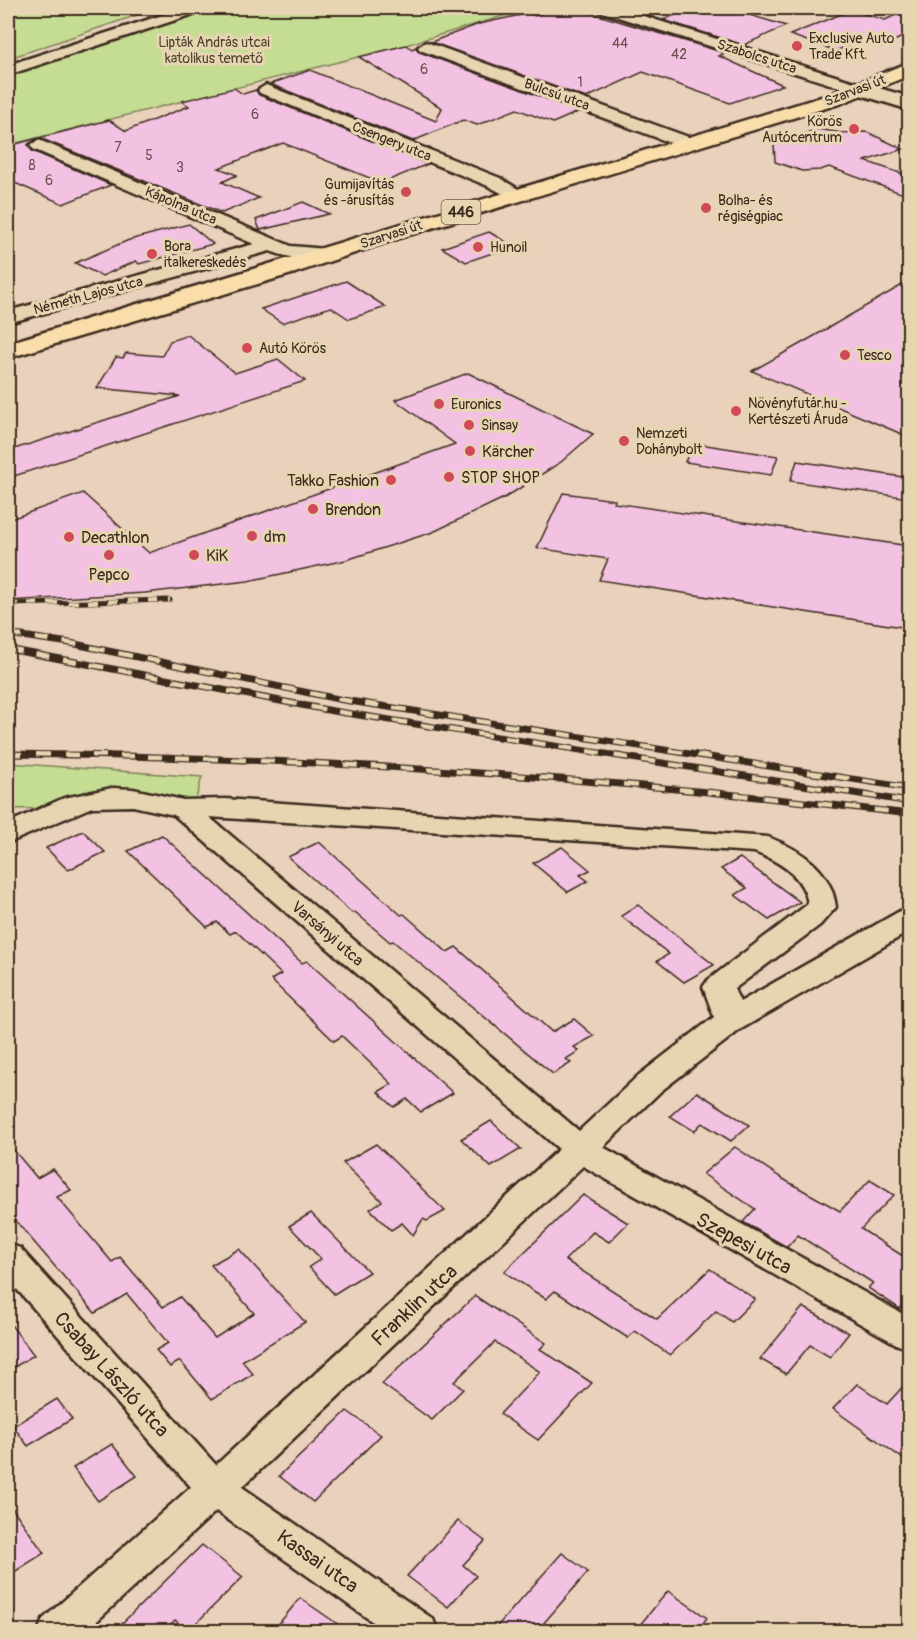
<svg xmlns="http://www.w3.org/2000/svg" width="917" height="1639" viewBox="0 0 917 1639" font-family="Pangolin,sans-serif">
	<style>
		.green { fill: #c5dc93; stroke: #808358; stroke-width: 1.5 }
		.building { fill: #f3c1e2; stroke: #3b2a1e; stroke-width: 1.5 }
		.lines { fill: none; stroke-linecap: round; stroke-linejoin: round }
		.minor-casing { stroke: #3b2a1e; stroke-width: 5 }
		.tertiary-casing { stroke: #3b2a1e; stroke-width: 5 }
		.primary-casing { stroke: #3b2a1e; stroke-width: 5 }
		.minor { fill: #e7d5b2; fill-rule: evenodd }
		.tertiary { fill: #e7d5b2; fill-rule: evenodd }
		.primary { fill: #f9deab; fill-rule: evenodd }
		.rail-far1-casing { stroke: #3b2a1e; stroke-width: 5 }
		.rail-casing { stroke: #3b2a1e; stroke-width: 7 }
		.rail-far1 { stroke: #e7d5b2; stroke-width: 4; stroke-dasharray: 10; stroke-linecap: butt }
		.rail { stroke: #e7d5b2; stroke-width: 4.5; stroke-dasharray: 14; stroke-linecap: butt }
		.poi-dot { fill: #d1495b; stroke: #e7d5b2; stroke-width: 2 }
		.labels { text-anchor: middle; stroke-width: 6; stroke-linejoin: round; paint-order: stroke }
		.far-poi-label { font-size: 14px; fill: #3b2a1e; stroke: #e7d5b2; text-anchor: start }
		.far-park-label { font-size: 14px; fill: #504530; stroke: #e7d5b2 }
		.number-label { font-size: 14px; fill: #69504f }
		.far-street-label { font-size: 14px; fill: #3b2a1e; stroke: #e7d5b2 }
		.shield { fill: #e7d5b2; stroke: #6f5d4a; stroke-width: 1.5 }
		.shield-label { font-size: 15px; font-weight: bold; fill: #3b2a1e }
		.poi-label { font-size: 16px; fill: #3b2a1e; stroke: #e7d5b2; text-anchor: start }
		.street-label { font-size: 16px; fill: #3b2a1e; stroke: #e7d5b2 }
		.near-street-label { font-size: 20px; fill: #3b2a1e; stroke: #e7d5b2 }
	</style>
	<rect width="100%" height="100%" fill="#e9d1bc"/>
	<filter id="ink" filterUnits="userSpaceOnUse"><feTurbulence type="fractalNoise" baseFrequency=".0167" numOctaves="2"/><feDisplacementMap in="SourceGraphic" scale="12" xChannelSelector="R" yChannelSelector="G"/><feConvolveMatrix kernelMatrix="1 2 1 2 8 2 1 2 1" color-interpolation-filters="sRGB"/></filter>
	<g filter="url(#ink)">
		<g class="green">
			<path d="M8,8h150l-148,50 -2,-1z"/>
			<path d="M208,8h322l-124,37 -398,100v-70z"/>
			<path d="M8,763l194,14 -8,29 -186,3z"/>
		</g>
		<g class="building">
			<path d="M557,8h18l150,45 -6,3 64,29 -53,18 -87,-31 -57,26 -155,-56 48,-18 51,-11 5,3z"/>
			<path d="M692,8h35l59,18 -42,19 -81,-25z"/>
			<path d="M909,9v25l-28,13 -21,-7 -24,11 -46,-16 61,-25 34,10z"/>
			<path d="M406,45l6,4 4,-2 3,5 161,59 -27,12 -36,-14 -40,16 -14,-5 -50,21 -143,-57 40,-14 126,51 6,-13 -83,-51z"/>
			<path d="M234,88l9,6 13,-4 3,5 169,69 -46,19 -99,-40 -64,25 18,7 -15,7 37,16 -37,15 -182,-75 -12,7 4,6 79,34 -48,19 -55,-24v-34l101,-26 17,11 63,-25 -7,-5z"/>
			<path d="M818,129l23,4 26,-1 36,17 -38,12 44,15v20l-80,-29 -9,3 -18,1 -27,-9 -1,-18z"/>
			<path d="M303,202l26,12 -69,16 -4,-10z"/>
			<path d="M189,224l24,20 -74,20 -3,-3 -34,15 -27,-13 54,-23z"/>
			<path d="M489,232l24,14 -47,16 -24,-14z"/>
			<path d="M346,281l40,26 -37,12 -18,-12 -49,16 -21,-14z"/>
			<path d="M909,281v156l-157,-66 57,-32z"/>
			<path d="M188,335l47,38 43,-14 27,22 -297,97v-27l172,-55 -83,-8 19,-31 7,1 3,-5 36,3 8,-15z"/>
			<path d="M468,373l125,61 -32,28 -55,35 -73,35 -87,28 -98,21 -103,12 -137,8v-81l75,-27 66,60 306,-109 -60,-44z"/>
			<path d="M693,443l85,13 -7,19 -86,-13z"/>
			<path d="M797,461l112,17v20l-119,-17z"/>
			<path d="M563,493l52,7 -1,3 295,43v82l-310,-48 9,-21 -71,-11z"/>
			<path d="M83,831l22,21 -37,18 -22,-22z"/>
			<path d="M162,835l140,128 5,-2 146,132 -32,19 -14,-13 -13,8 -16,-15 14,-8 -50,-48 -8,5 -63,-61 10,-6 -45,-43 -6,3 -13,-12 -10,5 -79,-76z"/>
			<path d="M319,842l82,73 3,-1 43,38 9,-5 96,85 22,-13 20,17 -20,11 5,4 -13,8 5,4 -18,11 -160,-133 -3,1 -35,-30 -3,1 -64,-56z"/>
			<path d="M562,847l28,23 -10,5 8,6 -20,11 -35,-29z"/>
			<path d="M740,858l60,44 -31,18 -34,-25 12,-7 -26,-19z"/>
			<path d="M638,905l76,60 -30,17 -27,-21 12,-7 -48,-38z"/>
			<path d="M697,1092l52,33 -18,16 -29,-18 -8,8 -24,-15z"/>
			<path d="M491,1121l30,28 -30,18 -30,-28z"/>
			<path d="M8,1143l29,35 16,-9 18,21 -14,7 55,65 8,-5 43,50 17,-10 35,41 39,-25 -43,-48 28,-16 66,73 -63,39 11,13 -41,25 -32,-38 -10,6 -14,-17 12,-7 -41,-49 -32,19 -80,-93 -7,5z"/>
			<path d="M376,1144l69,67 -18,10 -4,-2 -10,16 -11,-12 -11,7 -21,-21 12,-8 -39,-38z"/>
			<path d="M735,1147l48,32 57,32 30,-31 24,15 -33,34 48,31v39l-9,10 -32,-21 5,-5 -75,-48 -11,12 -44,-25 12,-13 -52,-35z"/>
			<path d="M583,1195l45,28 -19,19 -16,-10 -28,28 92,59 53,-50 45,30 -23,23 -16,-11 -46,44 -35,-24 -7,7 -73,-47 -9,8 -42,-27z"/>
			<path d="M311,1213l58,59 -35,22 -25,-27 12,-8 -32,-33z"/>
			<path d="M475,1296l71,47 -6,6 52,34 -54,57 -38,-26 40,-42 -45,-30 -41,40 9,7 -31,31 -50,-36z"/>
			<path d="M803,1307l46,26 -19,24 -20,-12 -24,29 -26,-15z"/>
			<path d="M8,1321l26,34 -26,16z"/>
			<path d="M909,1380v83l-76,-54 24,-25 30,20z"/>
			<path d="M57,1399l15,20 -44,27 -15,-20z"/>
			<path d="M347,1411l34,24 -68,67 -34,-26z"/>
			<path d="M112,1444l25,32 -39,25 -25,-33z"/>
			<path d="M8,1502l36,51 -36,23z"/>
			<path d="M458,1521l27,20 -22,24 13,11 -28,31 -41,-31z"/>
			<path d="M202,1545l41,32 -55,54 -13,-11 -12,12h-50z"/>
			<path d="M562,1553l26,19 -52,60h-44z"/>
			<path d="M668,1591l39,27 -11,14h-62z"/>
			<path d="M300,1598l49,34h-77z"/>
		</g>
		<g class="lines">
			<defs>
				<g id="minor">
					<path d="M184,8h22l-3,3 -195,64v-10z"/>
					<path d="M596,8h22l249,78 2,3 -8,5 -6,-2 -256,-81z"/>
					<path d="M426,42l268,97 3,4 -9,5 -6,-1 -262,-97 -2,-3z"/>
					<path d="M266,85l234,93 26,16 -3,4h-12l-23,-12 -228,-93 -2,-3z"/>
					<path d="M39,140l252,106 35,3 9,6c-8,12 -53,1 -65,-4l-262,72v-12l246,-67 -221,-95 -3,-4z"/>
					<path d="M112,788l21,1 50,11 42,-1 543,38c33,13 63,32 68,70l-16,18 -86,64 6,13 160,-91 10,-2v22l-169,98 -80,62 -58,56 307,171v31l-12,-4 -315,-179 -341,321 191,132 5,13h-51l-171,-121 -131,121h-47l5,-13 148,-132 -183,-208v-35l12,4 196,217 343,-316 -385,-334 -41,-9 -41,1 -84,36v-20l56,-25zM209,817l545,35c25,9 50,24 54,52l-100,76 -5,7 11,30 -75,58 -60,56z"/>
				</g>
				<path id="tertiary" d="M861,83l49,14v13l-56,-17 -3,-4 3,-4z"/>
				<path id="primary" d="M910,62v13l-68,28 -430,131 -117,39 -287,85v-15l820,-248z"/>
			</defs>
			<use href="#minor" class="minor-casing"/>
			<use href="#tertiary" class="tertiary-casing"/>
			<use href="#primary" class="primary-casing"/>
			<use href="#minor" class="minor"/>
			<use href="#tertiary" class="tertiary"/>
			<use href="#primary" class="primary"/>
			<defs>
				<path id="rail-far1" d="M8,604l162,-4"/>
				<g id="rail">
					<path d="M8,634l62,9 273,57 567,88"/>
					<path d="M8,649l325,62 577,91"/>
					<path d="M8,754c302,3 602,24 902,60"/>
				</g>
			</defs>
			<use href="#rail-far1" class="rail-far1-casing"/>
			<use href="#rail" class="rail-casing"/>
			<use href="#rail-far1" class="rail-far1"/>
			<use href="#rail" class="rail"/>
		</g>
	</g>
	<g class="poi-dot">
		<circle cx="797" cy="46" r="6"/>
		<circle cx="854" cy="129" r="6"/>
		<circle cx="406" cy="192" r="6"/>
		<circle cx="706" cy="208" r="6"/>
		<circle cx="478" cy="247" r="6"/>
		<circle cx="152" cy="254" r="6"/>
		<circle cx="247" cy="348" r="6"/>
		<circle cx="845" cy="355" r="6"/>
		<circle cx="439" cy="404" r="6"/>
		<circle cx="736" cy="411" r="6"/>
		<circle cx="469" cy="425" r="6"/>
		<circle cx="624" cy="441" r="6"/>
		<circle cx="470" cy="451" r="6"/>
		<circle cx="449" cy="477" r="6"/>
		<circle cx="391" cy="480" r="6"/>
		<circle cx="313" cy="509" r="6"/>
		<circle cx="252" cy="536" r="6"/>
		<circle cx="69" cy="537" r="6"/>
		<circle cx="109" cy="555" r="6"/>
		<circle cx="194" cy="555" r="6"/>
	</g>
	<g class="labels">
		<g class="far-poi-label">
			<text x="809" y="43">Exclusive Auto<tspan x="809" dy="16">Trade Kft.</tspan></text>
			<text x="842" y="126" text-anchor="end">Körös<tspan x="842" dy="16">Autócentrum</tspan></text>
			<text x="394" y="189" text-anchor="end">Gumijavítás<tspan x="394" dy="16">és -árusítás</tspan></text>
			<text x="718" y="205">Bolha- és<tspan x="718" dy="16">régiségpiac</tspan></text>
			<text x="164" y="251">Bora<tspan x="164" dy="16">italkereskedés</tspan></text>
			<text x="490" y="252">Hunoil</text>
			<text x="259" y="353">Autó Körös</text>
			<text x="857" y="360">Tesco</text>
			<text x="748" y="408">Növényfutár.hu -<tspan x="748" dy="16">Kertészeti Áruda</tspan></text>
			<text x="451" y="409">Euronics</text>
			<text x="481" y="430">Sinsay</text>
			<text x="636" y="438">Nemzeti<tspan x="636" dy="16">Dohánybolt</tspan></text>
		</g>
		<g class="far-park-label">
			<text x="214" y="47">Lipták András utcai<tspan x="214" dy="16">katolikus temető</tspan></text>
		</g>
		<g class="number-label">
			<text x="620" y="48">44</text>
			<text x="679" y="59">42</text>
			<text x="424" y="74">6</text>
			<text x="580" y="87">1</text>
			<text x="255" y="119">6</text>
			<text x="118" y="152">7</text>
			<text x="149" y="160">5</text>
			<text x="32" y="170">8</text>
			<text x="180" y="172">3</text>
			<text x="49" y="185">6</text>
		</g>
		<g class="far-street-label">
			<text transform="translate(757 56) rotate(18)" y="5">Szabolcs utca</text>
			<text transform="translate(855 90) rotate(-21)" y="5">Szarvasi út</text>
			<text transform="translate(557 94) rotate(20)" y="5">Bulcsú utca</text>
			<text transform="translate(392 141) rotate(22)" y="5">Csengery utca</text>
			<text transform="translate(181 205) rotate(23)" y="5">Kápolna utca</text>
			<text transform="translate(391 234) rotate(-18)" y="5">Szarvasi út</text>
			<text transform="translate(88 295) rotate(-15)" y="5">Németh Lajos utca</text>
		</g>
		<rect class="shield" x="441.5" y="200" width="39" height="24" rx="4.5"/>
		<g class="shield-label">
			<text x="461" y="217">446</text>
		</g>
		<g class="poi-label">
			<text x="482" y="457">Kärcher</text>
			<text x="461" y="483">STOP SHOP</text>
			<text x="379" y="486" text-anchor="end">Takko Fashion</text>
			<text x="325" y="515">Brendon</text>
			<text x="264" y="542">dm</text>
			<text x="81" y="543">Decathlon</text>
			<text x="206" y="561">KiK</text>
			<text x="109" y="580" text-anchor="middle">Pepco</text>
		</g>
		<g class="street-label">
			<text transform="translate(328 933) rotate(41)" y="6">Varsányi utca</text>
		</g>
		<g class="near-street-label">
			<text transform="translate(744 1243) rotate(29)" y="7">Szepesi utca</text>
			<text transform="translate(414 1305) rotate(-43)" y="7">Franklin utca</text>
			<text transform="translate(112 1374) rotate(48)" y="7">Csabay László utca</text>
			<text transform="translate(318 1561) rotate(35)" y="7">Kassai utca</text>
		</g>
	</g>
	<rect width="917" height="1639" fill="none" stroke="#e7d5b2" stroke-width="30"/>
	<rect x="15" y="15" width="887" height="1609" fill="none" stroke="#3b2a1e" stroke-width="2" filter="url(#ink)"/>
</svg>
